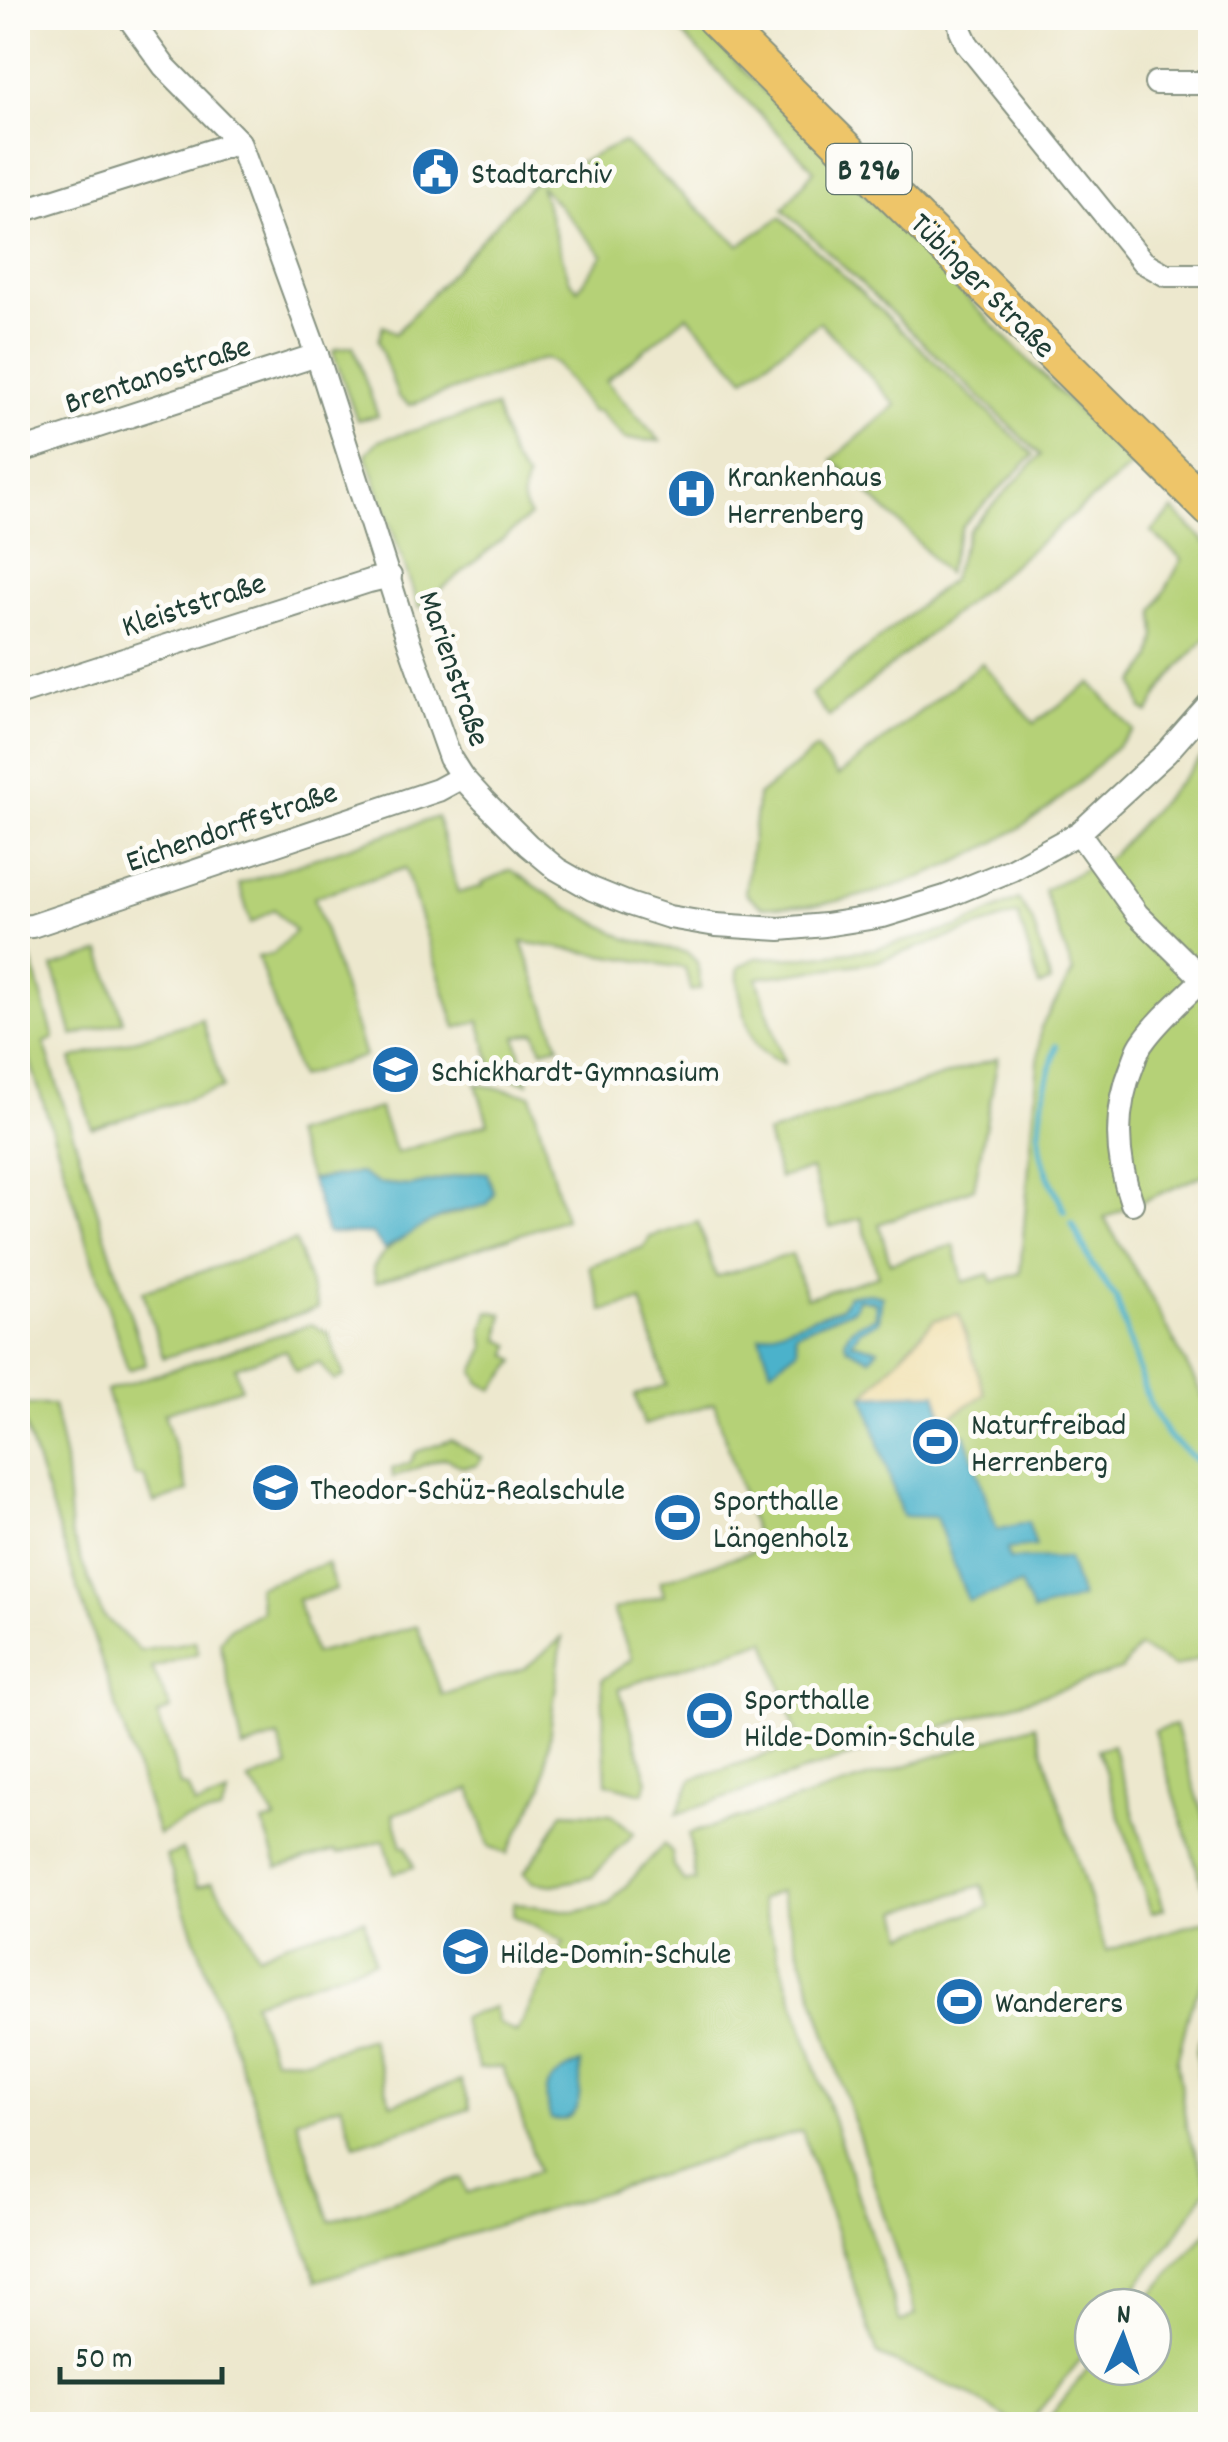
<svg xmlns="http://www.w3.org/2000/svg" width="1228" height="2442" viewBox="0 0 1228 2442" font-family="Dekko,sans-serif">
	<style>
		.green { fill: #b5d177; stroke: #6a8756; stroke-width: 2.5; fill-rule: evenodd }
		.sand { fill: #eeda9e; stroke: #868c69; stroke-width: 2.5 }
		.water { fill: #4cb2cb; stroke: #367880; stroke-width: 2.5 }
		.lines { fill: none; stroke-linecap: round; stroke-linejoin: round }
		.stream { stroke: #4cb2cb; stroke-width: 6 }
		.minor-casing { stroke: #869281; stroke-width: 26 }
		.primary-casing { stroke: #869281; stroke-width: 39 }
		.minor { stroke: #fff; stroke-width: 22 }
		.primary { stroke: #eec569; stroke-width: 35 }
		.labels { text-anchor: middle; stroke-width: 10; stroke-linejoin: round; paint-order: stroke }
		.shield { fill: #fdfcf7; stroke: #62766e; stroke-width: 2.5 }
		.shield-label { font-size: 30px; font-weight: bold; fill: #1f3d34 }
		.poi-label { font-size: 32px; fill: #1f3d34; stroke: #fdfcf7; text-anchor: start }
		.street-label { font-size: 32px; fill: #1f3d34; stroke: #fdfcf7 }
	</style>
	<rect width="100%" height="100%" fill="#fdfcf7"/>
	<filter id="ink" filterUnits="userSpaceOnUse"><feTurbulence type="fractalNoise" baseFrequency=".01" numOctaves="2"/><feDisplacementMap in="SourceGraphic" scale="20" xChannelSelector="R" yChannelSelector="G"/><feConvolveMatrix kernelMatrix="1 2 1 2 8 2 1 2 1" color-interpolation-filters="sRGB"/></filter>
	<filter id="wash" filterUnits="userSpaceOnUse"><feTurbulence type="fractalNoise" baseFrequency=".0048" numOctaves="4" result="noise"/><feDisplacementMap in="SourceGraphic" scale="40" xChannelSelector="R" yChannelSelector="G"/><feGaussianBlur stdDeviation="2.25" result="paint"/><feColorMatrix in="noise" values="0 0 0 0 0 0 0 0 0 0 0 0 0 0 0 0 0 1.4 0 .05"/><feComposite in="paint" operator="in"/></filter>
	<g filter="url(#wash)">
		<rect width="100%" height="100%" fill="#ede8ce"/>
		<g class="green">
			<path d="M667,18h25l440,448 -303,251 -18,-23 140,-114 18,-50 72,-75 -258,-246 31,-39z"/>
			<path d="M623,142l116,103 42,-28 253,238 -72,71 -16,48 -40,-45 -74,-69 64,-55 -76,-83 -75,56 -58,-63 -81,66 54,60 -35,-2 -27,-28 -6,1 -37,-49 -10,-5 -135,47 -12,-8 -20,-56 5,-16 12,9 137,-150zM540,185l63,70 -25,34 -9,-10z"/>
			<path d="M353,346l25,70 -21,4 -24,-68 3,-3z"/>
			<path d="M495,407l16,50 16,23c-6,13 -7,24 3,36l-111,92 -53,-154 12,-13z"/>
			<path d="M1173,510l37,36v88c-24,27 -46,44 -61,79l-7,-4 -7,-26 17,-25 4,-23 -2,-24 28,-52 -31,-27z"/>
			<path d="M982,663l52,60 57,-40 42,47c-30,29 -58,59 -91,83 -66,46 -140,77 -219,91 -19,3 -41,2 -61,3l-17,-14 13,-97 58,-47 22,27z"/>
			<path d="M1210,748v424l-106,46 46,77 60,115v245l-35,12 -37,-20 -17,23 -268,85 -176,59 15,-35 108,-35 -34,-104 -147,48 29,93 -5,12 -37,-10 -4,-103 30,-21 -19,-49 51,-15 -4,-14 100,-32 -46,-146 -70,22 -9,-30 31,-10 -25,-84 -38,10 -14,-45 55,-19 6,-10 48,-15 18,55 76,-23 14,44 72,-22 -17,-58 -31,9 -19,-58 -32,9 -12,-44 231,-76 -24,130 -95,36 11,39 64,-18 9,37 26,-8 4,8 27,-9 21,-246 32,-55 -29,-82 68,-35z"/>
			<path d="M437,817l21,76 25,-7 -1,-3 29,-13 53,35 64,34 60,14 9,9 4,26 -10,3 -6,-23 -163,-26 37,104 -17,4 -7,-18 -19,5 12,46 -34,-10 -15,-52 -23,7 -51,-160 -91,29 51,159 -66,21 -41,-120 15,-3 22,-23 -21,-22 -23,14 -12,-39z"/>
			<path d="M1018,899l14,21 17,56 1,6 -11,4 -21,-72 -143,48 -118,16 27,85c-9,-3 -22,-10 -27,-17 -9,-13 -23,-64 -18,-79l17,-9 51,-1 67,-8 86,-22z"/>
			<path d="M28,948l26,90 -10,5 102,321 -18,6 -110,-347v-73z"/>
			<path d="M101,952l22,69 -50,15 -20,-69z"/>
			<path d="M202,1019l21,69 -131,40 -21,-69z"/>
			<path d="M476,1084l55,11 34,124 -189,63 -3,-14c24,-39 71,-53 114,-63l-9,-33 -69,14 -33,-3 -16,-10 -49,7 -19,-46 87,-26 17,45 92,-30z"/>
			<path d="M295,1241l23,67 -155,50 -20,-67z"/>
			<path d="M489,1311l14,3 -3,26 11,5 -3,10 8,6 -23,29 -13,-7 -6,-11 11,-24 -2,-17z"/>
			<path d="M311,1324l17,9 16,43 -10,5 -15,-19 -23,9 -10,-21 -51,17 6,21 -77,25 24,78 -34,12 -10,-26 -9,-1 -29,-85z"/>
			<path d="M18,1405h35l12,56 6,73 31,80 38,37 55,-10 3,12 -46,15 19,41 -14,6 14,38 9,33 7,1 8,19 33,-11 -8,18 -36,8 -26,14z"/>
			<path d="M451,1440l31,18 -5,7 -14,2 -18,-9c-18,4 -34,13 -52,19l-1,-8 18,-6 6,-11z"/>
			<path d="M327,1563l9,27 -39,10 17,54 103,-28 25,69 83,-27 37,-30 -19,148 -36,68 -18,-8 -18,-57 -78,25 9,32h4l8,21 -20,6 -10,-33 -46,14 -3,-3 -57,17 -15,-45 13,-3 -13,-22 -15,-17 40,-14 -10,-30 -35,12 -23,-107 9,-13 33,-18 -5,-24z"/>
			<path d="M1035,1725l71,226 104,-32v47l-20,43 -13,52 9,64 22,62 -30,46 -57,74h-28v37l-65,80h-13l-46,-30 -91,-39 -76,-224 -485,150 -151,-425 16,-6 16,37 14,-5 32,45 14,28 27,-12 79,-24 10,42 -121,41 20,56 33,1 64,-21 21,66 70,-23 9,28 -115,36 -14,-40 -45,14 34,102 132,-43 5,15 71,-22 -24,-77 -12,-27 -23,2 -18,-51 33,-11 4,16 18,10 48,-91 -51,-27 1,-12 62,9 33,-8 55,-60 8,9 2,13 10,16 11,-1 -6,-47zM982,1885l7,22 -84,28 -6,-24zM780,1891l136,424 -16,7 -140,-422z"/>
			<path d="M1175,1725l35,112v73l-56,-179z"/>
			<path d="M1112,1745l52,164 -13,4 -53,-164z"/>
			<path d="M563,1812l48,2 23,19 -42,44 -39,8 -21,-3 -8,-9 21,-29z"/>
			<path d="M1210,2006v126l-7,-21 -7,-59z"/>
			<path d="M1210,2228v187l-8,9h-158l49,-62v5h60v-60h-12z"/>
		</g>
		<path class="sand" d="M959,1314l26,80 -41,27 -8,-28 -72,3 70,-76z"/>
		<g class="water">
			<path d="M478,1172l9,1 7,20 -7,12 -36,8 -21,9 -46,27 -12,-15 -45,-1 -16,-53 49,-7 17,10 32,3z"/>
			<path d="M870,1293l12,3 -3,25 -19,9 -8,12 26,7 -8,10 -22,-11 -3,-5c1,-16 17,-21 31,-26l-1,-15 -17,-3 -4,10 -59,24 3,16 -27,21 -11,-34 81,-28 8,-13z"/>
			<path d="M936,1393l8,28 -29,21 4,9 46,-17 32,96 31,-8 8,24 -29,3 2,10 59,-1 13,40 -48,14 -13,-27 -52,16 -32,-84 -34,-1 -38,-120z"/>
			<path d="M580,2063c0,22 5,63 -29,56 -12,-35 -1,-42 29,-56z"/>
		</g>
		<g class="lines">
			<g class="stream">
				<path d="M1056,1046c-7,29 -19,68 -16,97 2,24 14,46 25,68"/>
				<path d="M1072,1223l20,42 24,33 33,105 19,33 42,36"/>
				<path d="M1204,2424l6,-6"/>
			</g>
		</g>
	</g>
	<g filter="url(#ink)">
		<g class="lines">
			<defs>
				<g id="minor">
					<path d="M129,18l35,48 75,76 78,213 93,290 40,113 12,19 22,24 44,44 29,24 35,20 37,15 40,13 47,8 64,4 45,-4 58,-9 62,-19 66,-27 68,-37 87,-80 44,-50"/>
					<path d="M959,18l2,13 6,13 176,218 23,13h44"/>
					<path d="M1156,83h54"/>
					<path d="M18,212l221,-70"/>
					<path d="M18,452l299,-97"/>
					<path d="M18,694l351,-113 21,-5"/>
					<path d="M1079,833l58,81 66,65c-20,20 -44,40 -60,63 -5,6 -7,15 -10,22 -19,46 -18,92 -1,139"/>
					<path d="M18,927l14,-1 406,-136 24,-13"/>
				</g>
				<path id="primary" d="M714,18l496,491"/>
			</defs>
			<use href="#minor" class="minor-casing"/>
			<use href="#primary" class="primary-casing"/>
			<use href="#minor" class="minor"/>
			<use href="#primary" class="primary"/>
		</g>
	</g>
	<defs>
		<symbol id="civic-disc" viewBox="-11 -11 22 22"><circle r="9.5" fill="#1f6fb2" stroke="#fdfcf7"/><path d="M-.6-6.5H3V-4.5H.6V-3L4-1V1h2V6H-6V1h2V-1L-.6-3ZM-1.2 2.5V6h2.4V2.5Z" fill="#fff"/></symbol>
		<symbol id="hospital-disc" viewBox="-11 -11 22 22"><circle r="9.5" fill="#1f6fb2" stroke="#fdfcf7"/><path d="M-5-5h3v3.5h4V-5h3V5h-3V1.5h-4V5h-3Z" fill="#fff"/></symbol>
		<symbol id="school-disc" viewBox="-11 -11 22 22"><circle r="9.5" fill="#1f6fb2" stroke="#fdfcf7"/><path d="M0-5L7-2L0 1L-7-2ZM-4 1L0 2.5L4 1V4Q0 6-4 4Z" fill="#fff"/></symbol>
		<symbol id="stadium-disc" viewBox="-11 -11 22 22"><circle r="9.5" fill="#1f6fb2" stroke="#fdfcf7"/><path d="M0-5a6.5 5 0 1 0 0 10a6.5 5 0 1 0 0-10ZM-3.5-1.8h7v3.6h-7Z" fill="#fff"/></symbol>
	</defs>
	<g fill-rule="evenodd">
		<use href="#civic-disc" x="408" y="144" width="55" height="55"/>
		<use href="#hospital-disc" x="664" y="466" width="55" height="55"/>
		<use href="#school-disc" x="368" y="1042" width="55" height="55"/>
		<use href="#stadium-disc" x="908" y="1414" width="55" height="55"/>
		<use href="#school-disc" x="248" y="1460" width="55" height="55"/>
		<use href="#stadium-disc" x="650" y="1490" width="55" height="55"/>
		<use href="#stadium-disc" x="682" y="1688" width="55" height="55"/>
		<use href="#school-disc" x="438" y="1924" width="55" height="55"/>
		<use href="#stadium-disc" x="932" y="1974" width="55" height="55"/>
	</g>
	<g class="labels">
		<rect class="shield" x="826.5" y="144" width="85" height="50" rx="8"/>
		<g class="shield-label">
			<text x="869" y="179">B 296</text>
		</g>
		<g class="poi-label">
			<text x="471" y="183">Stadtarchiv</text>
			<text x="727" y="486">Krankenhaus<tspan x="727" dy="37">Herrenberg</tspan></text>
			<text x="431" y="1081">Schickhardt-Gymnasium</text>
			<text x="971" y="1434">Naturfreibad<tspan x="971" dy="37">Herrenberg</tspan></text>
			<text x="310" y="1499">Theodor-Schüz-Realschule</text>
			<text x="713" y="1510">Sporthalle<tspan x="713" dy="37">Längenholz</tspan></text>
			<text x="744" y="1709">Sporthalle<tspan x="744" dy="37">Hilde-Domin-Schule</tspan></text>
			<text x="500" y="1963">Hilde-Domin-Schule</text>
			<text x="995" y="2012">Wanderers</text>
		</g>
		<g class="street-label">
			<text transform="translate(984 284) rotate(45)" y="11">Tübinger Straße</text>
			<text transform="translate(157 373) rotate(-18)" y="11">Brentanostraße</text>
			<text transform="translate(193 603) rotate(-18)" y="11">Kleiststraße</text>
			<text transform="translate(456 668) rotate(71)" y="11">Marienstraße</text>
			<text transform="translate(231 825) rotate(-19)" y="11">Eichendorffstraße</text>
		</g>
	</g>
	<rect width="1228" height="2442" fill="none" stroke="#fdfcf7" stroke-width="60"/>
	<g transform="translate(1123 2337) rotate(2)"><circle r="48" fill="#fdfcf7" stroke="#a4b0a9" stroke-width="2.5"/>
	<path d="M0-8L18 38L0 25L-18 38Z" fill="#1f6fb2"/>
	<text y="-15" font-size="28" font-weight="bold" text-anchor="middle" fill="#1f3d34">N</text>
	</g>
	<path d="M60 2367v15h162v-15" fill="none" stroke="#1f3d34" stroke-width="5"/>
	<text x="75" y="2367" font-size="30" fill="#1f3d34" stroke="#fdfcf7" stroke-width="8" paint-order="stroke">50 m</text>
</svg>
